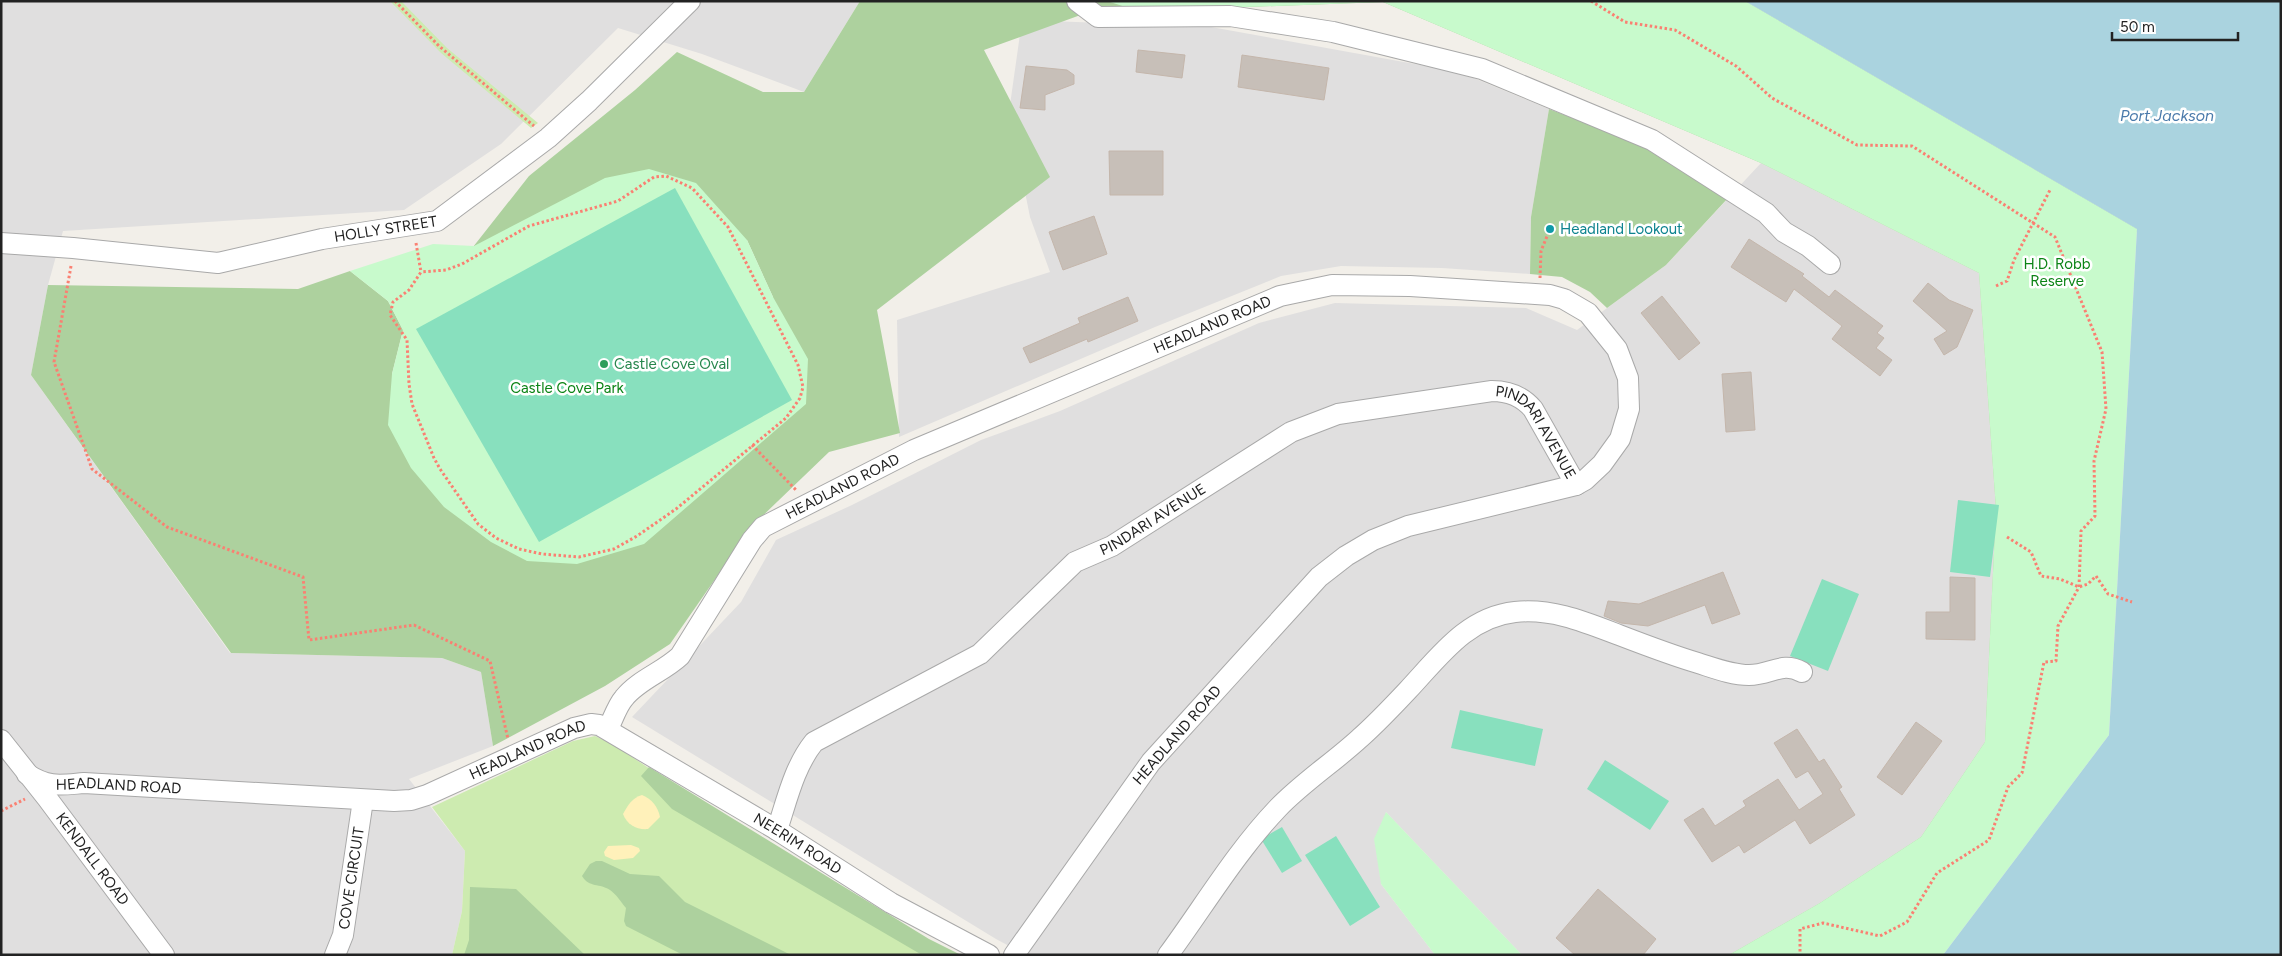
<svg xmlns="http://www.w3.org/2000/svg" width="2282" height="956" viewBox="0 0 2282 956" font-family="Figtree,sans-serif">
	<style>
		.residential { fill: #e0dfdf }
		.grass { fill: #cdebb0 }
		.forest { fill: #add19e }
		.sand { fill: #fff1ba }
		.park { fill: #c8facc }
		.pitch { fill: #88e0be }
		.water { fill: #aad3df }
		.building { fill: #c7bfb8; stroke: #c4b6ab }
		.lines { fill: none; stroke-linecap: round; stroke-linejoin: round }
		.minor-casing { stroke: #a9a9a9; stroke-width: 22 }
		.path { stroke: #fa8072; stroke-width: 3; stroke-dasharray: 2.5 2.5; stroke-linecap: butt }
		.minor { stroke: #fff; stroke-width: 20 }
		.culture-dot { fill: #0f9aa8; stroke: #fff; stroke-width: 2 }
		.leisure-dot { fill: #2e9e5b; stroke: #fff; stroke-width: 2 }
		.labels { text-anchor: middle; stroke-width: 5; stroke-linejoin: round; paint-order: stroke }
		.street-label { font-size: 15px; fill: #222; stroke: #fff }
		.culture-label { font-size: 15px; fill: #0d838f; stroke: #fff; text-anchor: start }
		.park-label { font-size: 15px; fill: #0c8416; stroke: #fff }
		.leisure-label { font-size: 15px; fill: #27864d; stroke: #fff; text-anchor: start }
		.water-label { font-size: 16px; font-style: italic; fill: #4a7aab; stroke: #fff }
	</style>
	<rect width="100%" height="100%" fill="#f2efe9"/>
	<g class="residential">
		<path d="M1,1h859l-56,91 -102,-38 -84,-26 -117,116 -97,66 -341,21 -15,54 -17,90 199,278 212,5 39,14 12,74 -84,33 56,72 -3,60 -10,44h-451z"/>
		<path d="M1022,20l189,7 248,45 90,37 -18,108 -1,57 -88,-6 -101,-2 -60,10 -126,51 -256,110 -2,-117 153,-48 -20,-55 -21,-105z"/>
		<path d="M1761,163l218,110 17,236 -11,233 -64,95 -101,66 -91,52h-207l-136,-143 -5,72 54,71h-409l-30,-16 -364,-222 109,-115 35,-62 76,-35 129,-65 79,-29 199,-88 76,-20 191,5 51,22 89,-65z"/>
	</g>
	<g class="grass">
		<path d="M390,1h11l46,47 91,75 -7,5 -90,-75z"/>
		<path d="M595,736l19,9 170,113 167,97h-499l10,-44 3,-60 -33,-44 141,-66z"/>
	</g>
	<g class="forest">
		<path d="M860,1h885l392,228 -194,726h-214l91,-52 101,-66 64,-95 11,-233 -17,-236 -218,-110 -378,-161 -297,11 -102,37 66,127 -173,133 23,123 -71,19 -77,74 -82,118 -65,42 -112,60 -12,-74 -39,-14 -211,-5 -200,-278 17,-90 250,4 52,-18 38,30 15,29 -11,44 381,-77 -26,-57 -274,7 56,-71 106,-86 42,-38 86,40h41z"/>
		<path d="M1549,109l101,39 78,50 -62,67 -59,43 -17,-16 -28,-15 -32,-3 1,-57z"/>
		<path d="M649,767l280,172 32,16h-39l-250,-146 -31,-33z"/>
		<path d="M596,861h6l28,13 29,2 26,26 106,53h-108l-57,-29 -2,-5 2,-13c-5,-6 -10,-14 -16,-18 -10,-7 -21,-2 -28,-14l8,-12z"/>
		<path d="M470,887l46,2 69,66h-121l5,-15z"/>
	</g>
	<g class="sand">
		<path d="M642,795c10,4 16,12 18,22l-12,12c-11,1 -21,-4 -25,-15 5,-9 9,-16 19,-19z"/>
		<path d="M631,845l8,3 1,3 -7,7 -19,2 -9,-4 -1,-4 4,-6z"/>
	</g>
	<g class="park">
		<path d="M1107,1h638l392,228 -28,506 -166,220h-214l91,-52 101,-66 64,-95 11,-233 -17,-236 -218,-110 -378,-161 -245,9z"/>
		<path d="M649,169l47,14 51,57 26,57 35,62 -2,45 -162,140 -67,20 -50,-3 -36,-19 -47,-35 -33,-39 -23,-43 4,-51 11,-44 -15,-29 -38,-30 83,-27 41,2 131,-68z"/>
		<path d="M1386,812l136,143h-87l-54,-71 -7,-45z"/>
	</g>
	<g class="pitch">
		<path d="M675,188l117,212 -253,142 -123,-213z"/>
		<path d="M1958,500l41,5 -9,72 -40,-5z"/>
		<path d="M1822,579l37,15 -31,77 -38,-15z"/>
		<path d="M1460,710l83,19 -8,37 -84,-18z"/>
		<path d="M1605,760l64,41 -19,29 -63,-41z"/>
		<path d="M1282,827l20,34 -20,12 -21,-34z"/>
		<path d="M1336,836l44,71 -30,19 -45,-71z"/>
	</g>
	<path class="water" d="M1745,1h536v954h-338l166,-220 28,-506z"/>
	<g class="building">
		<path d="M1138,50l47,5 -3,23 -46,-6z"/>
		<path d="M1242,55l87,13 -5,32 -86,-13z"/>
		<path d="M1026,66l41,4 7,5v9l-29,11v15l-25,-2z"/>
		<path d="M1109,151h54v44h-53z"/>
		<path d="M1094,216l13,38 -44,16 -14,-38z"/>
		<path d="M1749,239l55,35 -2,2 27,21 6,-7 48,36 -6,7 7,5 -8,10 16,12 -12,16 -48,-37 10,-13 -48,-37 -8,13 -55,-35z"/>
		<path d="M1928,283l21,17 24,10 -16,37 -13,8 -10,-16 13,-8 -34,-30z"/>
		<path d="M1662,296l38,47 -21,17 -38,-47z"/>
		<path d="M1128,297l10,24 -50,21 -1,-3 -57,24 -7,-15 57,-25 -2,-5z"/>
		<path d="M1751,372l4,58 -29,2 -4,-58z"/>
		<path d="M1723,572l17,42 -28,10 -7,-19 -57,21 -27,-3 -17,-7 4,-15 31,3z"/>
		<path d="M1950,577l25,1v62l-49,-1v-27h24z"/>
		<path d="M1916,722l26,19 -40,54 -25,-18z"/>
		<path d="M1797,729l22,33 5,-3 18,28 -3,2 16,26 -45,29 -15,-24 -51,33 -5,-8 -27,17 -28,-42 19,-12 12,18 31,-20 -3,-5 35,-22 21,31 24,-16 -15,-23 -12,7 -22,-35z"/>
		<path d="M1598,889l58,50 -13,16h-68l-19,-17z"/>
	</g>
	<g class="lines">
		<defs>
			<g id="minor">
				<path d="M1077,1l21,16 132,-1 103,16 149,37 170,71 114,73 18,19 24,14 22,18"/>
				<path id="s1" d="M1,243l72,5 145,15 104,-24 115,-18 111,-83 41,-37 101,-100"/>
				<path id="s2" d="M608,729c5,-10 9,-23 16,-31 14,-18 39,-26 56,-42l72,-116 11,-13 151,-77 366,-154 52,-11 78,1 140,9 14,4 24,14 29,36 11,29 1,31 -9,30 -18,25 -17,16 -9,5 -168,41 -35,14 -27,16 -27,21 -168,185 -137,193"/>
				<path id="s3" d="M1,740l46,58 117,157"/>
				<path id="s4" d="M27,774c22,14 33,11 57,9l310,18 17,-1 16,-5 147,-67 17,-4 8,1 178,105 114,73 98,52"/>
				<path id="s5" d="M777,830c10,-30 17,-63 37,-88l166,-88 95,-92 37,-16 179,-114 47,-18 154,-23c17,0 30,5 41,18l43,76"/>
				<path id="s6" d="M335,955l8,-20 20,-135"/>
				<path d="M1168,955c36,-49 68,-103 110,-147 25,-26 56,-46 82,-70 17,-15 33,-32 48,-48 31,-33 59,-73 107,-78 37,-4 70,10 104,23 26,10 52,20 79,28 16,5 34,12 51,12 22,0 33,-14 53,-3"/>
			</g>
		</defs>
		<use href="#minor" class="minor-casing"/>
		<g class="path">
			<path d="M395,1l44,45 95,80"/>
			<path d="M1591,1l34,21 50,8 61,36 36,32 85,47 55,1 143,91 47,115 4,57 -12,52 1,55 -14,15 -2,56 -21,39 -2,35 -12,1 -22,111 -14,14 -19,53 -52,33 -30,49 -27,14 -57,-13 -23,6v26"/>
			<path d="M416,243l5,29 -12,18 -16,12 -3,13 17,25 2,44 3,20 22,54 6,11 38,55 18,14 23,11 23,5 37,3 35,-8 23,-13 39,-27 110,-91 14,-20 3,-11 -5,-22 -70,-138 -36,-39 -26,-12 -12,1 -36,24 -89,25 -67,38 -16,6 -25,2"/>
			<path d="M71,266l-17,96 38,107 75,58 136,50 6,63 105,-15 76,36 18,78"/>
			<path d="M1540,278l1,-27 9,-22"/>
			<path d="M1996,286l11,-5 7,-21 36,-70"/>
			<path d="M752,445l45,46"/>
			<path d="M2007,537l24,15 10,24 19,3 19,8 9,-3 8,-8 12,18 24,8"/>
			<path d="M1,811l24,-12"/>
		</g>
		<use href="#minor" class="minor"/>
	</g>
	<circle class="culture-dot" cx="1550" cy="229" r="5"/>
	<circle class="leisure-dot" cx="604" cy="364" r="5"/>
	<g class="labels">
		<g class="street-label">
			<text dy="5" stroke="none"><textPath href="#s1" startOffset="389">HOLLY STREET</textPath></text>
			<text dy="5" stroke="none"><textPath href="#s2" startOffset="752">HEADLAND ROAD</textPath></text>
			<text dy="5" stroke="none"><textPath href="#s5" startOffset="939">PINDARI AVENUE</textPath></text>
			<text dy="5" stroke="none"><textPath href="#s2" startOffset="348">HEADLAND ROAD</textPath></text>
			<text dy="5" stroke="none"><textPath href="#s5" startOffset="505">PINDARI AVENUE</textPath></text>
			<text transform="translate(1177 735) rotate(-49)" y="5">HEADLAND ROAD</text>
			<text dy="5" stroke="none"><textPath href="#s4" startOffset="514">HEADLAND ROAD</textPath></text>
			<text dy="5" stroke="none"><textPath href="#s4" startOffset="94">HEADLAND ROAD</textPath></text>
			<text dy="5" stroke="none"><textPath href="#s4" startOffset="822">NEERIM ROAD</textPath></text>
			<text dy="5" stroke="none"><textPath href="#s3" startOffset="150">KENDALL ROAD</textPath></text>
			<text dy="5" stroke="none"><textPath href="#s6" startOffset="79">COVE CIRCUIT</textPath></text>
		</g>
		<g class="culture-label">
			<text x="1560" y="234">Headland Lookout</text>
		</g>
		<g class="park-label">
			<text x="2057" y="269">H.D. Robb<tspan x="2057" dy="17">Reserve</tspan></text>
			<text x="567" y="393">Castle Cove Park</text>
		</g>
		<g class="leisure-label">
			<text x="614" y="369">Castle Cove Oval</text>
		</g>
		<g class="water-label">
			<text x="2167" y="121">Port Jackson</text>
		</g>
	</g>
	<rect width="2282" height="956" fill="none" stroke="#222222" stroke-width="5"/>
	<path d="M2112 32v8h126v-8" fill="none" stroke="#222222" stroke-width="2.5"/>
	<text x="2120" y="32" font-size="15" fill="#222222" stroke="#ffffff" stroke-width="4" paint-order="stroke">50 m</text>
</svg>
